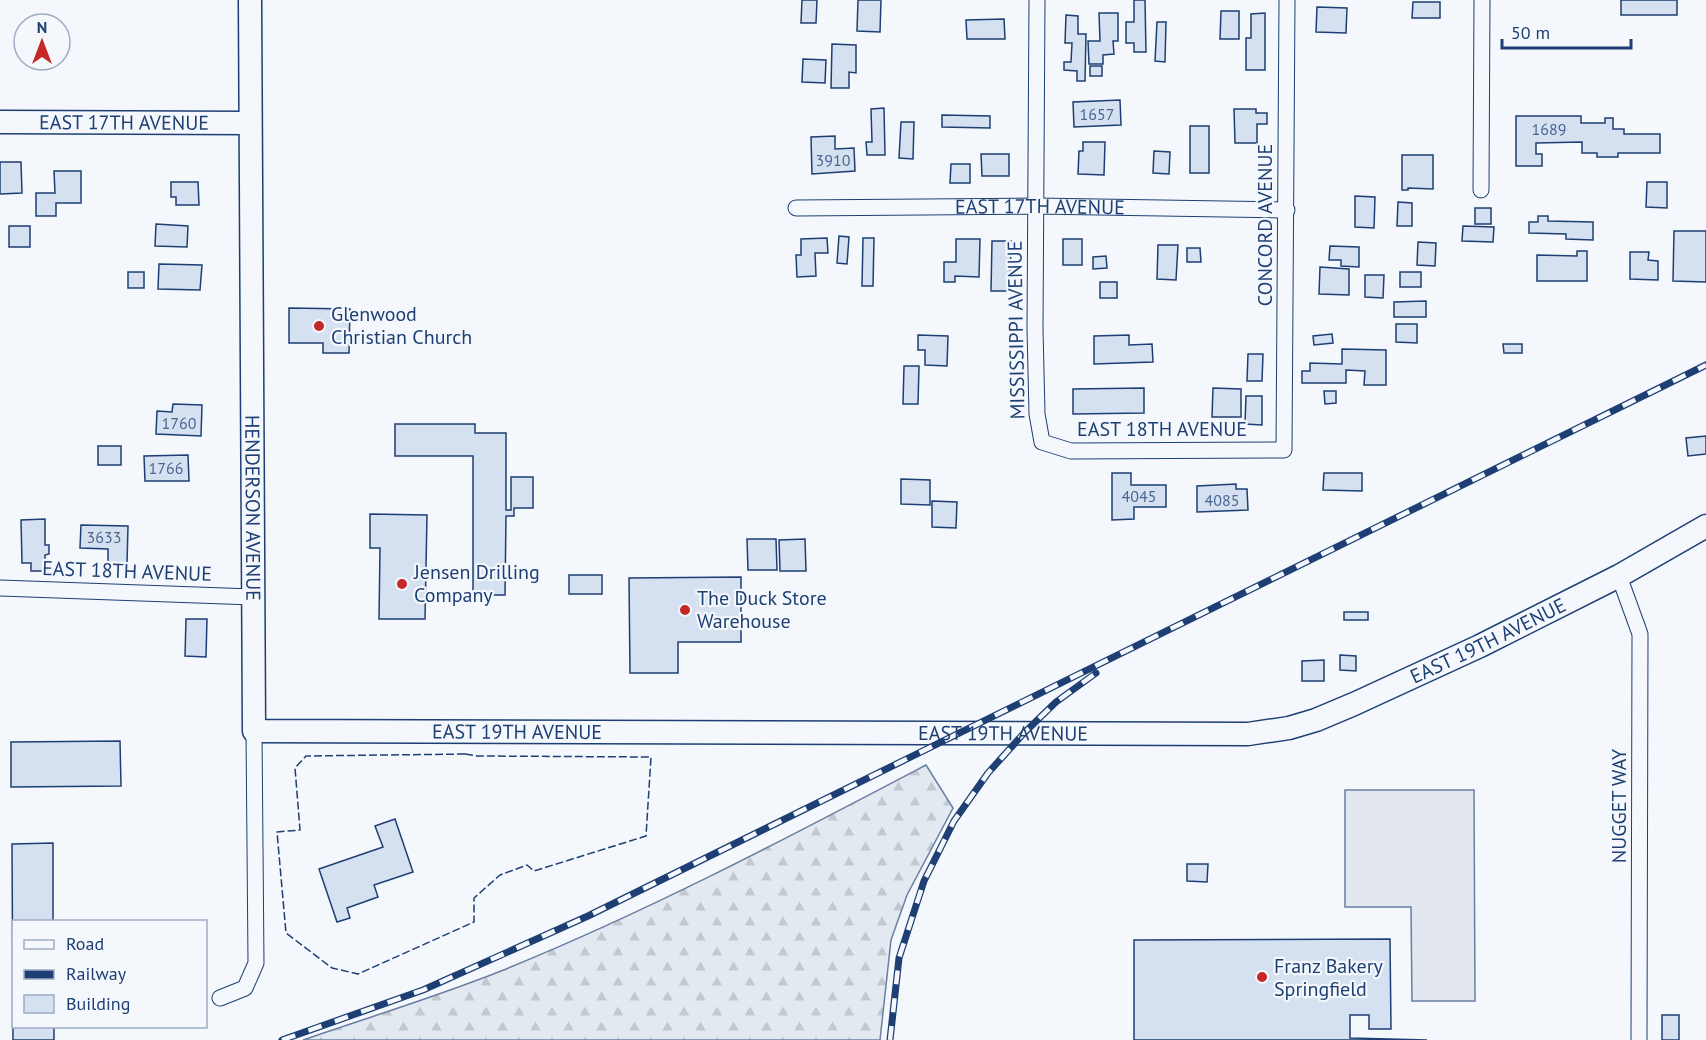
<svg xmlns="http://www.w3.org/2000/svg" width="1706" height="1040" viewBox="0 0 1706 1040" font-family="'PT Sans',sans-serif">
	<style>
		.forest { fill: url(#forest-firs); stroke: #687fa3; stroke-width: 1.5 }
		.parking { fill: #e3e8f0; stroke: #687fa3; stroke-width: 1.5 }
		.building { fill: #d5e0f0; stroke: #1d3f73; stroke-width: 1.5 }
		.lines { fill: none; stroke-linecap: round; stroke-linejoin: round }
		.street-casing { stroke: #1d3f73; stroke-width: 17 }
		.secondary-casing { stroke: #1d3f73; stroke-width: 25 }
		.street { stroke: #f4f7fb; stroke-width: 15 }
		.secondary { stroke: #f4f7fb; stroke-width: 22 }
		.rail-casing { stroke: #1d3f73; stroke-width: 7 }
		.rail { stroke: #f4f7fb; stroke-width: 4.5; stroke-dasharray: 14; stroke-linecap: butt }
		.fence { stroke: #1d3f73; stroke-width: 1.5; stroke-dasharray: 8 3; stroke-linecap: butt }
		.poi-dot { fill: #c62828; stroke: #f4f7fb; stroke-width: 2 }
		.labels { text-anchor: middle; stroke-width: 4.5; stroke-linejoin: round; paint-order: stroke }
		.number-label { font-size: 16px; fill: #4b6792 }
		.street-label { font-size: 20px; fill: #1d3f73; stroke: #f4f7fb }
		.poi-label { font-size: 20px; fill: #1d3f73; stroke: #f4f7fb; text-anchor: start }
	</style>
	<defs>
		<pattern id="forest-firs" width="22" height="20" patternUnits="userSpaceOnUse" patternTransform="scale(1.5)"><rect width="22" height="20" fill="#e3e9f0"/><path d="M5 1l3.5 6h-7zM16 11l3.5 6h-7z" fill="#c2c9d1"/></pattern>
	</defs>
	<rect width="100%" height="100%" fill="#f4f7fb"/>
	<path class="forest" d="M926,765l27,43 -46,87 -16,45 -11,100h-577c66,-23 133,-43 198,-69 146,-59 286,-133 425,-206z"/>
	<path class="parking" d="M1345,790h129l1,211h-63l-1,-94h-66z"/>
	<g class="building">
		<path d="M802,0h15l-1,23h-15z"/>
		<path d="M858,0h23l-1,32 -23,-1z"/>
		<path d="M1134,0h11l1,52h-12v-9h-8v-21h8z"/>
		<rect x="1621" y="0" width="56" height="15"/>
		<path d="M1413,2h27v16h-28z"/>
		<path d="M1317,7l30,1 -1,25 -30,-1z"/>
		<path d="M1221,11h18v28h-19z"/>
		<path d="M1099,13h19v28h-5l1,13 -11,1v9h-14l-1,-23h12z"/>
		<path d="M1265,13v57h-19v-32h5v-24z"/>
		<path d="M1066,15l12,1v18h8l-1,47h-8v-10l-13,-1v-8h7l1,-19h-7z"/>
		<path d="M1004,19l1,20h-38l-1,-19z"/>
		<path d="M1157,22h9l-1,40 -10,-1z"/>
		<path d="M832,44l24,1v28l-7,-1v16h-18z"/>
		<path d="M803,59l23,1 -1,23 -23,-1z"/>
		<rect x="1090" y="66" width="12" height="10"/>
		<path d="M1120,100l1,25 -47,2 -1,-25z"/>
		<path d="M884,108l1,47h-18l-1,-13h6l-1,-33z"/>
		<path d="M1234,109h22v4h11v11h-10v19h-22z"/>
		<path d="M942,115l48,1v12l-48,-1z"/>
		<path d="M1516,116h65v7h24v-5h8v11h11v5h36v19h-42v4h-21v-4h-15v-11l-46,1v11h6v12h-26z"/>
		<path d="M901,122h13l-1,37 -14,-1z"/>
		<rect x="1190" y="126" width="19" height="47"/>
		<path d="M835,136v13l19,-1 1,23 -43,3 -1,-37z"/>
		<path d="M1083,142h22l-1,33 -26,-1 1,-23h4z"/>
		<path d="M1154,151l16,1 -1,22 -16,-1z"/>
		<path d="M981,154h28v22h-27z"/>
		<path d="M1402,155h31v34l-25,-1v2h-6z"/>
		<path d="M0,162h21l1,31 -22,1z"/>
		<path d="M951,164h19v19h-20z"/>
		<path d="M54,171h27v32h-25v13h-20v-23h19z"/>
		<path d="M171,182h27l1,23h-23v-8h-5z"/>
		<path d="M1647,182h20v26l-21,-1z"/>
		<path d="M1355,196l20,1 -1,31 -19,-1z"/>
		<path d="M1398,202l14,1v23h-15z"/>
		<rect x="1475" y="208" width="16" height="16"/>
		<path d="M1538,216h10v5l45,1v18l-27,-1v-5l-37,-1v-11h9z"/>
		<path d="M156,224l32,2 -1,21 -32,-1z"/>
		<rect x="9" y="226" width="21" height="21"/>
		<path d="M1463,226l31,1 -1,15 -31,-1z"/>
		<path d="M1674,231h32v51l-33,-1z"/>
		<path d="M839,236l10,1 -2,27 -10,-1z"/>
		<path d="M827,238l1,15h-13l1,23 -19,1 -1,-22h5v-16z"/>
		<path d="M863,238h11l-1,48h-11z"/>
		<path d="M956,239h24l-1,38 -24,-1v6h-11v-20h12z"/>
		<rect x="1063" y="239" width="19" height="26"/>
		<path d="M992,241h19l-1,50h-19z"/>
		<path d="M1418,242l18,1 -1,23 -18,-1z"/>
		<path d="M1158,245h20l-2,35 -19,-1z"/>
		<path d="M1330,246l29,1v20l-18,-1v-6h-12z"/>
		<path d="M1187,248h13l1,14h-14z"/>
		<path d="M1577,251h10v30h-50v-26l40,1z"/>
		<path d="M1630,252h19l-1,8 10,1v19l-28,-1z"/>
		<path d="M1106,256l1,12 -14,1v-12z"/>
		<path d="M159,264l43,1 -2,25 -42,-1z"/>
		<path d="M1320,267l29,2v26l-30,-1z"/>
		<rect x="128" y="272" width="16" height="16"/>
		<rect x="1400" y="272" width="21" height="15"/>
		<path d="M1365,275h19l-1,23 -18,-1z"/>
		<rect x="1100" y="282" width="17" height="16"/>
		<path d="M1426,301v16h-32v-15z"/>
		<path d="M289,308l61,1 -1,44h-26v-10h-34z"/>
		<path d="M1396,324h21v19l-21,-1z"/>
		<path d="M1332,334l1,9 -19,2 -1,-9z"/>
		<path d="M918,335l30,1 -1,30 -22,-1v-15h-7z"/>
		<path d="M1129,335v10l23,-1 1,18 -59,2v-28z"/>
		<path d="M1503,344h19v9h-18z"/>
		<path d="M1342,349l44,1v35h-22l1,-14 -19,-1v13h-44v-12h8v-8l32,1z"/>
		<path d="M1248,354h15l-1,27h-15z"/>
		<path d="M904,366h15l-1,38h-15z"/>
		<path d="M1144,388v25l-71,1v-25z"/>
		<path d="M1213,388l28,1v28h-29z"/>
		<path d="M1324,391h12v12l-11,1z"/>
		<path d="M1246,396h16v29l-17,-1z"/>
		<path d="M173,404l29,1 -1,31 -45,-2 1,-23 15,1z"/>
		<path d="M395,424h80v9h31v77h5v-33h22v31h-19v8h-8l-1,79h-32v-139h-78z"/>
		<path d="M1706,436v18l-18,2 -2,-18z"/>
		<rect x="98" y="446" width="23" height="19"/>
		<path d="M188,455l1,26h-44l-1,-25z"/>
		<path d="M1112,473h19v12h35v22h-32v12l-22,1z"/>
		<path d="M1324,473h38v18l-39,-1z"/>
		<path d="M901,479l29,1v25l-29,-1z"/>
		<path d="M1236,484v5h11l1,21 -51,2v-26z"/>
		<path d="M932,501l25,1 -1,26 -24,-1z"/>
		<path d="M370,514l57,1 -2,104h-46l1,-71h-10z"/>
		<path d="M45,519v26h4v9l-4,1v16h-14v-8h-9l-1,-43z"/>
		<path d="M81,525l47,1 -1,38h-19v-15l-28,-1z"/>
		<path d="M747,539h29l1,31h-29z"/>
		<path d="M805,539l1,32h-26l-1,-31z"/>
		<rect x="569" y="575" width="33" height="19"/>
		<path d="M741,577v65h-63v31h-48l-1,-95z"/>
		<rect x="1344" y="612" width="24" height="8"/>
		<path d="M186,619h21l-1,38 -21,-1z"/>
		<path d="M1340,655l16,1v15l-16,-1z"/>
		<path d="M1324,660v21h-22v-20z"/>
		<path d="M120,741l1,45 -110,1v-45z"/>
		<path d="M395,819l18,53 -39,13 4,12 -31,11 3,10 -13,4 -18,-53 64,-22 -8,-21z"/>
		<path d="M53,843v79h-39v104h40v14h-41l-1,-196z"/>
		<path d="M1187,864h21l-1,18 -20,-1z"/>
		<path d="M1390,939l1,90h-22v-14h-19v23l77,2h-293v-100z"/>
		<rect x="1662" y="1015" width="17" height="25"/>
	</g>
	<g class="lines">
		<defs>
			<g id="street">
				<path d="M1037,0l-2,329 2,85 5,28 29,9 213,-1 3,-450"/>
				<path d="M1481,190l1,-190"/>
				<path id="s1" d="M796,208l239,-2 252,4"/>
				<path d="M1619,576l21,58 -1,406"/>
				<path d="M0,588l253,9"/>
				<path d="M220,998l25,-10 11,-25 -2,-232"/>
			</g>
			<g id="secondary">
				<path id="s2" d="M250,0l4,731 994,3 41,-6 27,-8 38,-16 126,-58 139,-70 87,-50"/>
				<path id="s3" d="M0,122l250,1"/>
			</g>
		</defs>
		<use href="#street" class="street-casing"/>
		<use href="#secondary" class="secondary-casing"/>
		<use href="#street" class="street"/>
		<use href="#secondary" class="secondary"/>
		<defs>
			<g id="rail">
				<path d="M282,1040l141,-50 165,-74 1118,-551"/>
				<path d="M890,1040l9,-82 25,-77 30,-60 34,-48 36,-40 32,-31 40,-29"/>
			</g>
		</defs>
		<use href="#rail" class="rail-casing"/>
		<use href="#rail" class="rail"/>
		<path class="fence" d="M465,754l12,2 174,1 -5,79 -112,35 -7,-6 -27,10 -26,23v24l-116,52 -26,-6 -46,-35 -9,-101 23,-2 -5,-62 11,-12z"/>
	</g>
	<g class="poi-dot">
		<circle cx="319" cy="326" r="6"/>
		<circle cx="402" cy="584" r="6"/>
		<circle cx="685" cy="610" r="6"/>
		<circle cx="1262" cy="977" r="6"/>
	</g>
	<g class="labels">
		<g class="number-label">
			<text x="1097" y="120">1657</text>
			<text x="1549" y="135">1689</text>
			<text x="833" y="166">3910</text>
			<text x="179" y="429">1760</text>
			<text x="166" y="474">1766</text>
			<text x="1139" y="502">4045</text>
			<text x="1222" y="506">4085</text>
			<text x="104" y="543">3633</text>
		</g>
		<g class="street-label">
			<text dy="7" stroke="none"><textPath href="#s3" startOffset="124">EAST 17TH AVENUE</textPath></text>
			<text dy="7" stroke="none"><textPath href="#s1" startOffset="244">EAST 17TH AVENUE</textPath></text>
			<text transform="translate(1265 225) rotate(-90)" y="7">CONCORD AVENUE</text>
			<text transform="translate(1016 330) rotate(-91)" y="7">MISSISSIPPI AVENUE</text>
			<text x="1162" y="436">EAST 18TH AVENUE</text>
			<text dy="7" stroke="none"><textPath href="#s2" startOffset="508">HENDERSON AVENUE</textPath></text>
			<text transform="translate(127 571) rotate(2)" y="7">EAST 18TH AVENUE</text>
			<text dy="7" stroke="none"><textPath href="#s2" startOffset="1984">EAST 19TH AVENUE</textPath></text>
			<text dy="7" stroke="none"><textPath href="#s2" startOffset="994">EAST 19TH AVENUE</textPath></text>
			<text dy="7" stroke="none"><textPath href="#s2" startOffset="1480">EAST 19TH AVENUE</textPath></text>
			<text transform="translate(1619 806) rotate(-90)" y="7">NUGGET WAY</text>
		</g>
		<g class="poi-label">
			<text x="331" y="321">Glenwood<tspan x="331" dy="23">Christian Church</tspan></text>
			<text x="414" y="579">Jensen Drilling<tspan x="414" dy="23">Company</tspan></text>
			<text x="697" y="605">The Duck Store<tspan x="697" dy="23">Warehouse</tspan></text>
			<text x="1274" y="973">Franz Bakery<tspan x="1274" dy="23">Springfield</tspan></text>
		</g>
	</g>
	<rect x="12" y="920" width="195" height="108" fill="#f4f7fb" stroke="#9eadc5" stroke-width="1.5"/>
	<rect x="24" y="940" width="30" height="9" fill="#f4f7fb" stroke="#9eadc5" stroke-width="1.5"/>
	<text x="66" y="950" font-size="18" fill="#1d3f73">Road</text>
	<rect x="24" y="970" width="30" height="9" fill="#1d3f73" stroke="#9eadc5" stroke-width="1.5"/>
	<text x="66" y="980" font-size="18" fill="#1d3f73">Railway</text>
	<rect x="24" y="995" width="30" height="18" fill="#d5e0f0" stroke="#9eadc5" stroke-width="1.5"/>
	<text x="66" y="1010" font-size="18" fill="#1d3f73">Building</text>
	<g transform="translate(42 42)"><circle r="28" fill="#f4f7fb" stroke="#9eadc5" stroke-width="1.5"/>
	<path d="M0-4.5L10 22L0 15L-10 22Z" fill="#c62828"/>
	<text y="-9" font-size="16" font-weight="bold" text-anchor="middle" fill="#1d3f73">N</text>
	</g>
	<path d="M1502 39v9h129v-9" fill="none" stroke="#1d3f73" stroke-width="3"/>
	<text x="1511" y="39" font-size="18" fill="#1d3f73" stroke="#f4f7fb" stroke-width="4.5" paint-order="stroke">50 m</text>
</svg>
